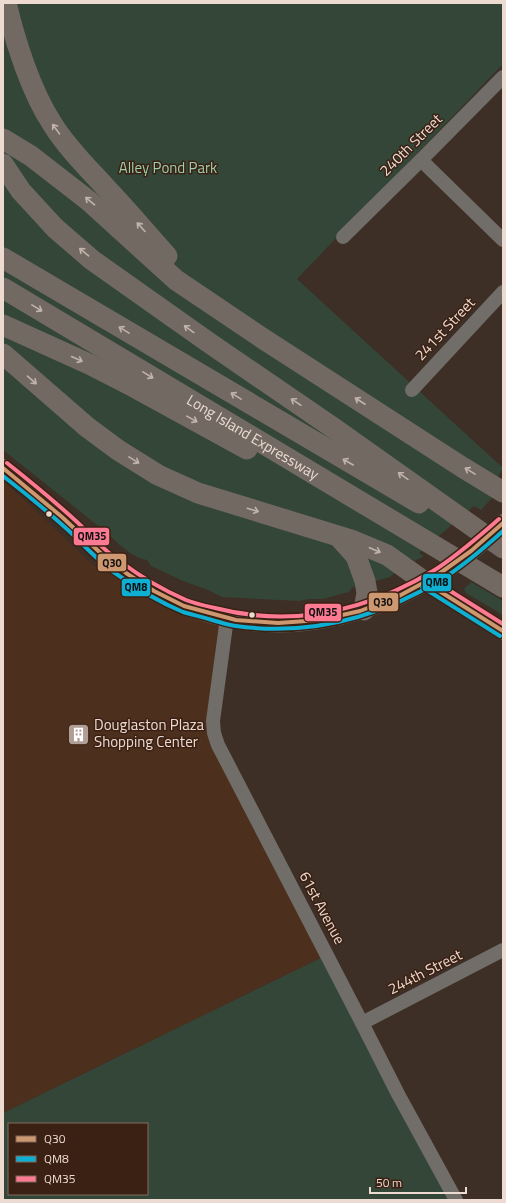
<svg xmlns="http://www.w3.org/2000/svg" width="506" height="1203" viewBox="0 0 506 1203" font-family="'Titillium Web',sans-serif">
	<style>
		.built { fill: #4d2f1e }
		.green { fill: #334638; fill-rule: evenodd }
		.lines { fill: none; stroke-linecap: round; stroke-linejoin: round }
		.minor { stroke: #716d68; stroke-width: 14 }
		.major { stroke: #746d66; stroke-width: 18 }
		.highway { stroke: #726a62; stroke-width: 21 }
		.bus-1-casing { stroke: #3b2113; stroke-width: 7 }
		.bus-2-casing { stroke: #3b2113; stroke-width: 7 }
		.bus-3-casing { stroke: #3b2113; stroke-width: 7 }
		.bus-1 { stroke: #cd976f; stroke-width: 4 }
		.bus-2 { stroke: #0dafd3; stroke-width: 4 }
		.bus-3 { stroke: #fe7a93; stroke-width: 4 }
		.oneway { stroke: #c2b3ab }
		.bus-dot { fill: #eddbd2; stroke: #3b2113; stroke-width: 1.5 }
		.labels { text-anchor: middle; stroke-width: 3; stroke-linejoin: round; paint-order: stroke }
		.street-label { font-size: 15px; fill: #eddbd2; stroke: #3b2113 }
		.park-label { font-size: 15px; fill: #9ccfad; stroke: #3b2113 }
		.poi-label { font-size: 15px; fill: #eddbd2; stroke: #3b2113; text-anchor: start }
		.line-badge { stroke: #3b2113; stroke-width: 1.5 }
		.pale-badge-label { font-size: 11px; text-anchor: middle; font-weight: bold; fill: #111 }
	</style>
	<rect width="100%" height="100%" fill="#3d2e26"/>
	<path class="built" d="M3,480l91,86 99,43 34,9 -14,103 114,234 -324,158z"/>
	<g class="green">
		<path d="M3,3h500v61l-206,215 206,189 -12,22 2,7 -12,13 -7,-4 -55,47 5,3 -9,5 -4,-2 -21,18 -37,10 -4,5 -26,7h-14l-10,2 -77,-4 -14,-7 -25,-9 -32,-15 -4,-6c-15,-2 -29,-17 -40,-27l-104,-83z"/>
		<path d="M471,582l32,19v14l-37,-22 -2,-4z"/>
		<path d="M327,955l125,245h-449v-87zM9,1124h138v70h-138z"/>
	</g>
	<g class="lines">
		<g class="minor">
			<path d="M421,160l82,80"/>
			<path d="M343,237l78,-77 82,-83"/>
			<path d="M412,390l91,-98"/>
			<path d="M227,618l-14,103 1,12 4,12 144,278 36,71 58,106"/>
			<path d="M362,1023l141,-73"/>
		</g>
		<g class="major">
			<path d="M3,468c27,21 54,43 78,66 12,11 23,24 36,33 22,15 52,34 77,42 112,39 228,-6 309,-86"/>
			<path d="M425,582l78,49"/>
		</g>
		<g class="highway">
			<path d="M6,3c9,38 25,89 47,122 15,24 36,44 55,65 20,21 39,44 59,66"/>
			<path d="M3,139l28,17 58,45 87,79 86,58 200,129 41,25"/>
			<path d="M3,164l18,27 34,37 37,32 116,82 124,85 171,121"/>
			<path d="M3,258l416,245"/>
			<path id="s1" d="M3,288l500,299"/>
			<path d="M3,325l86,39 45,23 113,62"/>
			<path d="M3,354l84,73 31,23 40,25 40,18 153,47 36,15 38,27"/>
			<path d="M339,537l17,19 9,25 2,12 -3,17"/>
		</g>
		<defs>
			<g id="bus-1">
				<path d="M3,468l59,49 46,43 18,13 28,18 30,15 52,14 42,3 42,-3 40,-9 39,-15 37,-20 35,-25 32,-28"/>
				<path d="M425,582l78,49"/>
			</g>
			<g id="bus-2">
				<path d="M3,476c22,17 44,35 65,54 15,14 30,31 47,43 21,15 44,29 68,39 10,3 20,5 29,8 8,2 16,5 24,6 72,10 141,-8 203,-45 23,-14 44,-32 64,-50"/>
				<path d="M422,587l78,49"/>
			</g>
			<g id="bus-3">
				<path d="M7,463c24,19 47,38 69,58 15,14 28,30 45,41 20,15 42,28 65,38 10,4 20,6 29,8 77,20 151,3 218,-37 24,-15 45,-34 66,-52"/>
				<path d="M428,577l75,47"/>
			</g>
		</defs>
		<use href="#bus-1" class="bus-1-casing"/>
		<use href="#bus-2" class="bus-2-casing"/>
		<use href="#bus-3" class="bus-3-casing"/>
		<use href="#bus-1" class="bus-1"/>
		<use href="#bus-2" class="bus-2"/>
		<use href="#bus-3" class="bus-3"/>
	</g>
	<defs><path id="oneway-shaft" d="M-6 0H5M1.5-3L5.5 0L1.5 3" fill="none" stroke-width="1.6" stroke-linecap="round" stroke-linejoin="round"/></defs>
	<g class="oneway">
		<use href="#oneway-shaft" transform="translate(56 129) rotate(-126)"/>
		<use href="#oneway-shaft" transform="translate(90 201) rotate(-140)"/>
		<use href="#oneway-shaft" transform="translate(141 227) rotate(-132)"/>
		<use href="#oneway-shaft" transform="translate(84 252) rotate(-140)"/>
		<use href="#oneway-shaft" transform="translate(37 308) rotate(31)"/>
		<use href="#oneway-shaft" transform="translate(189 329) rotate(-144)"/>
		<use href="#oneway-shaft" transform="translate(124 330) rotate(-149)"/>
		<use href="#oneway-shaft" transform="translate(77 359) rotate(24)"/>
		<use href="#oneway-shaft" transform="translate(148 375) rotate(31)"/>
		<use href="#oneway-shaft" transform="translate(32 380) rotate(41)"/>
		<use href="#oneway-shaft" transform="translate(236 396) rotate(-149)"/>
		<use href="#oneway-shaft" transform="translate(360 401) rotate(-147)"/>
		<use href="#oneway-shaft" transform="translate(296 402) rotate(-146)"/>
		<use href="#oneway-shaft" transform="translate(192 419) rotate(29)"/>
		<use href="#oneway-shaft" transform="translate(134 460) rotate(32)"/>
		<use href="#oneway-shaft" transform="translate(348 462) rotate(-150)"/>
		<use href="#oneway-shaft" transform="translate(470 471) rotate(-149)"/>
		<use href="#oneway-shaft" transform="translate(403 476) rotate(-145)"/>
		<use href="#oneway-shaft" transform="translate(253 510) rotate(17)"/>
		<use href="#oneway-shaft" transform="translate(375 550) rotate(23)"/>
	</g>
	<defs>
		<symbol id="building-square" viewBox="-11 -11 22 22"><rect x="-9" y="-9" width="18" height="18" rx="4" fill="#af9e96" stroke="#3b2113"/><path d="M-4-6H4V6H1V3H-1V6H-4ZM-2.5-4.3h1.7v1.8h-1.7ZM.8-4.3h1.7v1.8H.8ZM-2.5-1h1.7V.8h-1.7ZM.8-1h1.7V.8H.8Z" fill="#fff"/></symbol>
	</defs>
	<g fill-rule="evenodd">
		<use href="#building-square" x="66" y="722" width="25" height="25"/>
	</g>
	<g class="bus-dot">
		<circle cx="49" cy="514" r="3.5"/>
		<circle cx="252" cy="615" r="3.5"/>
	</g>
	<g class="labels">
		<g class="street-label">
			<text transform="translate(411 145) rotate(-45)" y="5">240th Street</text>
			<text transform="translate(445 329) rotate(-47)" y="5">241st Street</text>
			<text dy="5" stroke="none"><textPath href="#s1" startOffset="291">Long Island Expressway</textPath></text>
			<text transform="translate(322 908) rotate(62)" y="5">61st Avenue</text>
			<text transform="translate(425 972) rotate(-27)" y="5">244th Street</text>
		</g>
		<g class="park-label">
			<text x="168" y="173">Alley Pond Park</text>
		</g>
		<g class="poi-label">
			<text x="94" y="730">Douglaston Plaza<tspan x="94" dy="17">Shopping Center</tspan></text>
		</g>
	</g>
	<g class="line-badge">
		<rect x="73" y="527" width="37" height="19" rx="4" fill="#fe7a93"/>
		<rect x="97" y="553" width="30" height="19" rx="4" fill="#cd976f"/>
		<rect x="422" y="573" width="30" height="19" rx="4" fill="#0dafd3"/>
		<rect x="121" y="578" width="30" height="19" rx="4" fill="#0dafd3"/>
		<rect x="368" y="592" width="31" height="20" rx="4" fill="#cd976f"/>
		<rect x="304" y="603" width="38" height="19" rx="4" fill="#fe7a93"/>
	</g>
	<g class="pale-badge-label">
		<text x="92" y="540">QM35</text>
		<text x="112" y="567">Q30</text>
		<text x="437" y="586">QM8</text>
		<text x="136" y="591">QM8</text>
		<text x="383" y="606">Q30</text>
		<text x="323" y="616">QM35</text>
	</g>
	<rect width="506" height="1203" fill="none" stroke="#eddbd2" stroke-width="8"/>
	<rect x="8" y="1123" width="140" height="72" fill="#3b2113" stroke="#826b5f"/>
	<rect x="16" y="1136" width="20" height="6" fill="#cd976f" stroke="#826b5f"/>
	<text x="44" y="1143" font-size="12" fill="#eddbd2">Q30</text>
	<rect x="16" y="1156" width="20" height="6" fill="#0dafd3" stroke="#826b5f"/>
	<text x="44" y="1163" font-size="12" fill="#eddbd2">QM8</text>
	<rect x="16" y="1176" width="20" height="6" fill="#fe7a93" stroke="#826b5f"/>
	<text x="44" y="1183" font-size="12" fill="#eddbd2">QM35</text>
	<path d="M370 1187v6h96v-6" fill="none" stroke="#eddbd2" stroke-width="2"/>
	<text x="376" y="1187" font-size="12" fill="#eddbd2" stroke="#3b2113" stroke-width="3" paint-order="stroke">50 m</text>
</svg>
